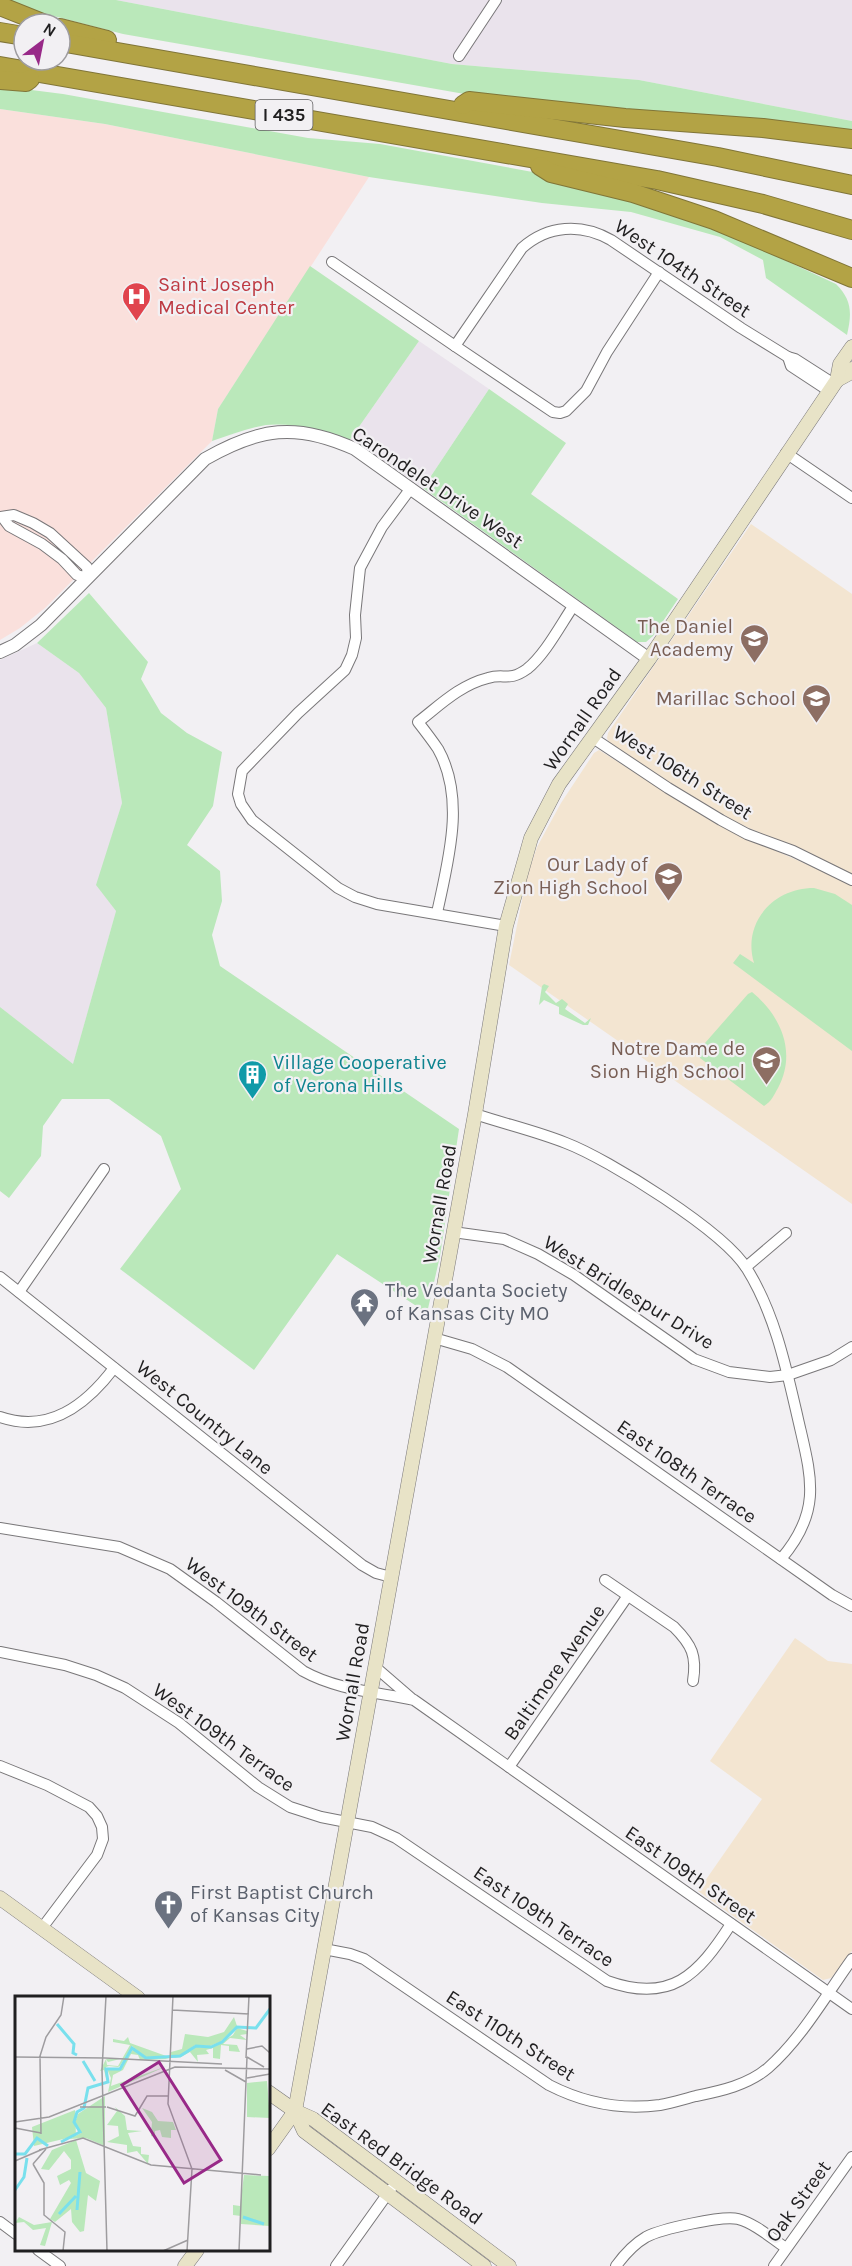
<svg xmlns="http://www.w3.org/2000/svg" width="852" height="2266" viewBox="0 0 852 2266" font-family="Karla,sans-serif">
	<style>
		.built { fill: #eae3ec }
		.education { fill: #f3e5d1 }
		.medical { fill: #fae0dc }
		.green { fill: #bae8ba }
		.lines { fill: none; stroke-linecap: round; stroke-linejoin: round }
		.minor-casing { stroke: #797779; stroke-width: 12 }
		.tertiary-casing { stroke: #797779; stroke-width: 14 }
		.secondary-casing { stroke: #797779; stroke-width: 15 }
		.motorway-casing { stroke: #807538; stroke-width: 20 }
		.minor { stroke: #fff; stroke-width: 10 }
		.tertiary { stroke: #fff; stroke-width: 12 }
		.secondary { stroke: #e8e3c7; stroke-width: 14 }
		.motorway { stroke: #b3a345; stroke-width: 18 }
		.labels { text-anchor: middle; stroke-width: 4.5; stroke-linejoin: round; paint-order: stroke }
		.shield { fill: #f2f0f3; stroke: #5f5e5f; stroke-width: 1.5 }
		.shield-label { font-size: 18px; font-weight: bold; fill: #201f20 }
		.street-label { font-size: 20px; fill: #201f20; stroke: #f2f0f3 }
		.health-label { font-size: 20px; fill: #be3a42; stroke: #f2f0f3; text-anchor: start }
		.education-label { font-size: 20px; fill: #785e54; stroke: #f2f0f3; text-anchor: end }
		.culture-label { font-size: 20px; fill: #0d838f; stroke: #f2f0f3; text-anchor: start }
		.worship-label { font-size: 20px; fill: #5b616d; stroke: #f2f0f3; text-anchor: start }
		.inset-river { fill: none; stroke: #79e0ed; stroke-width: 3 }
		.inset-road { fill: none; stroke: #9e9c9f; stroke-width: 1.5 }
		.view { fill: #982988; fill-opacity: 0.15; stroke: #982988; stroke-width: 3 }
		.inset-edge { fill: none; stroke: #201f20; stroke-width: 3 }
	</style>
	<rect width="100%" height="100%" fill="#f2f0f3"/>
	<g class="built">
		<path d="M116,0h736v121l-213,-41 -187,-16z"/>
		<path d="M419,341l70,48 -66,99 -41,-28 -33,-19z"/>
		<path d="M37,643l42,30 27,35 16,95 -25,82 19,26 -43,154 -73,-58v-347z"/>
	</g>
	<g class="education">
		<path d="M751,524l101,70v280l-114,-51 -67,-39 -62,-41 -2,-5 1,-5z"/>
		<path d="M599,750l105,66 54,27 94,41v320l-343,-239 18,-89 10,-29 24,-44 33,-50z"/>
		<path d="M795,1638l33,23 24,3v287l-21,27 -8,2 -125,-89 64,-92 -52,-38z"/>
	</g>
	<path class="medical" d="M0,109l105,15 264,53 -151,232 -6,32 -167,167 -25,20 -20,12z"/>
	<g class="green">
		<path d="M6,0h110l336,64 187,16 213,41v12l-359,-34 -370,-65 -85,-22z"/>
		<path d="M0,86l63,8 245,44 72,6 218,40 81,27 157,73c16,16 16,29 11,51l-81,-57 -3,-18 -43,-23 -89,-25 -89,-9 -173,-26 -264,-53 -105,-15z"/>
		<path d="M310,266l109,75 -70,100c-23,-10 -57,-19 -83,-16 -18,3 -36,10 -54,16l6,-32z"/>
		<path d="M489,389l77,54 -35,51 147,105 -25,37 -7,6h-9l-214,-154z"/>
		<path d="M89,593l59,69 -7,17 20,34 26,20 35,19 -9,54 -26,39 33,26 2,30 -10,34 8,31 239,163 -19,127 -13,57 -90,-59 -83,116 -134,-101 61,-80 -20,-53 -52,-37h-47l-19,27 -2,30 -32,42 -9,-7v-184l73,57 43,-153 -20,-26 26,-82 -16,-95 -27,-35 -42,-30z"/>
		<path d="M814,888l21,6 17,11v146l-119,-88 7,-9 14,9c-12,-40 19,-75 60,-75z"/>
		<path d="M544,984l5,2 -4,6 11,11 6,-4 6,5 -3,5 20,14 6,-5 -3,7h-5l-24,-11v-7l-15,-7 -5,5 3,-19z"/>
		<path d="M752,992c29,24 45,60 26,96 -4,7 -7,14 -14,18l-64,-48 -2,-7 50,-57z"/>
	</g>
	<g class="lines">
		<defs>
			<g id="minor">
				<path d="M459,56l37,-56"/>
				<path d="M332,262l123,84 67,-98c26,-23 59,-25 89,-8l130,88 47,29 7,2 39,25"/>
				<path d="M455,346l98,66 7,1 6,-2 20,-20 21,-39 52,-80"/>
				<path d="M788,357l3,9 38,25"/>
				<path d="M786,453l66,45"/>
				<path d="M411,488l-29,39 -22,41 -5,47 1,23 -4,17 -7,15 -47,43 -56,58 -4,23 3,10 11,16 86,68 17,9 22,7 129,22"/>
				<path d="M0,517l14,-2 19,8 17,10 37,34 1,11 -11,-3 -15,-16 -20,-15 -33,-18 -6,-8"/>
				<path d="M593,738l75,50 53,32 26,14 46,17 59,29"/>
				<path d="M437,913c11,-52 29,-114 1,-164 -6,-9 -13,-18 -20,-27 22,-17 42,-37 70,-44 16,-5 21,4 39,-9 18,-14 34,-45 47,-64"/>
				<path d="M475,1114c30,10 61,17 91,29 42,16 158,88 181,126 28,45 39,98 51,150 13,57 25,91 -17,140"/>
				<path d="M453,1232l51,7 34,15 36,21 120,84 35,13 41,5 18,-2 43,-15 21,-13"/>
				<path d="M746,1267l40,-34"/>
				<path d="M0,1277l362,288 14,8 15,4"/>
				<path d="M19,1292l85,-123"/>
				<path d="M434,1338l38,11 35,18 325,228 20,11"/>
				<path d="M0,1417c49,17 86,-12 114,-49"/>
				<path d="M0,1528l119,19 51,22 46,33 87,69c34,19 73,21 111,29l438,309"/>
				<path d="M605,1580l69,47c18,18 23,29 19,54"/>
				<path d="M0,1652l65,13 31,10 29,13 54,35 79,64 32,20 31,10 51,10 24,11 211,143c64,23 91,-6 124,-57"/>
				<path d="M374,1666l37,32"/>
				<path d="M0,1766l47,19 42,22 8,9 5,11 1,12 -6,16 -55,73"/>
				<path d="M509,1767l118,-170"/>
				<path d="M324,1949l26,5 14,5 185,126c35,18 73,25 111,20 12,-2 24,-6 36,-9 25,-5 52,-11 72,-28 34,-30 58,-73 84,-109"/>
				<path d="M0,2222l16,12"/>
				<path d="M38,2250l22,16"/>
				<path d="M336,2266l55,-77"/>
				<path d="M616,2266c8,-11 18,-22 30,-29 15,-8 77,-22 92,-18 18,5 33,19 48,29"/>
				<path d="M774,2266l78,-109"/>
			</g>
			<path id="tertiary" d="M0,652l15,-7 26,-20 164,-166c54,-31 91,-37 150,-10l294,210"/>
			<g id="secondary">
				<path d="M837,380l11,-6 4,-5"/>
				<path d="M0,1898l138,100"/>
				<path d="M268,2092l27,19 18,8 196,147"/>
				<path d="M295,2111l9,20 180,135"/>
				<path d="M268,2149l27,-38 180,-997 31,-188 25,-88 28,-54 90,-125 188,-279 3,-16 12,-17"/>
				<path d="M185,2266l12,-16"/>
			</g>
			<g id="motorway">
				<path d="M0,6l45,18"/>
				<path d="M60,28l47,12"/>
				<path d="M0,32l24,4"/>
				<path d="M60,42l658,115 134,28"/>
				<path d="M0,66l657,114 106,24 89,26"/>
				<path d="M0,80l26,2 4,-3"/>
				<path d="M463,105l6,-4 156,17 138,10 89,11"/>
				<path d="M540,166l11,7 82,20 81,27 138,58"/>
			</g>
		</defs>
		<use href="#minor" class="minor-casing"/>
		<use href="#tertiary" class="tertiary-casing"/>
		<use href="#secondary" class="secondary-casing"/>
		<use href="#motorway" class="motorway-casing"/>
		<use href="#minor" class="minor"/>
		<use href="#tertiary" class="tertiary"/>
		<use href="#secondary" class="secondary"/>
		<use href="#motorway" class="motorway"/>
	</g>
	<defs>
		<symbol id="hospital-pin" viewBox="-11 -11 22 30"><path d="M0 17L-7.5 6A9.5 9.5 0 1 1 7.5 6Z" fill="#e0444e" stroke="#f2f0f3"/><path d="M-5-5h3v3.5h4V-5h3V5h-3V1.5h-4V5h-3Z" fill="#fff"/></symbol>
		<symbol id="school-pin" viewBox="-11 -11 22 30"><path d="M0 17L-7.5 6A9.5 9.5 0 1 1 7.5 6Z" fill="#8d6e63" stroke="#f2f0f3"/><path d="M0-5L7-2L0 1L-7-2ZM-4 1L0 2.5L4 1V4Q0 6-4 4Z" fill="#fff"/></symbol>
		<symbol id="building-pin" viewBox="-11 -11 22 30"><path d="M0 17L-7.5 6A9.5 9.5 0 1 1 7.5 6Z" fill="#0f9aa8" stroke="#f2f0f3"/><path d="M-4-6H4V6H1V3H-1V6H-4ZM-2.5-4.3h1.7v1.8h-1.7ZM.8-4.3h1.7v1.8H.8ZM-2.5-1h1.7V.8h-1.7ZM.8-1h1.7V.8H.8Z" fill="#fff"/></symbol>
		<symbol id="temple-pin" viewBox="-11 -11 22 30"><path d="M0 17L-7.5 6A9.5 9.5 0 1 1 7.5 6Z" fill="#6b7280" stroke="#f2f0f3"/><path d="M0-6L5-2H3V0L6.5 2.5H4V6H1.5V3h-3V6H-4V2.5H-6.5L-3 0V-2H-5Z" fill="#fff"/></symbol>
		<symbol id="church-pin" viewBox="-11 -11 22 30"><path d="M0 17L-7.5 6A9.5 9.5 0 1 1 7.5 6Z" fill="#6b7280" stroke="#f2f0f3"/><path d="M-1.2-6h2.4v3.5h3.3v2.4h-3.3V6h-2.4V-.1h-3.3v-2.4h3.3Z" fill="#fff"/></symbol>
	</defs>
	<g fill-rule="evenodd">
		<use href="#hospital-pin" x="120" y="280" width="33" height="45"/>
		<use href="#school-pin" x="738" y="622" width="33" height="45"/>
		<use href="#school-pin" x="800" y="682" width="33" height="45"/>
		<use href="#school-pin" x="652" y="860" width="33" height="45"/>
		<use href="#school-pin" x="750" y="1044" width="33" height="45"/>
		<use href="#building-pin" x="236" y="1058" width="33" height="45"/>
		<use href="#temple-pin" x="348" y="1286" width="33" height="45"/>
		<use href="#church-pin" x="152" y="1888" width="33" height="45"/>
	</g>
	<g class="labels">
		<rect class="shield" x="255.5" y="100" width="57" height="30" rx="4.5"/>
		<g class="shield-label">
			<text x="284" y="121">I 435</text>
		</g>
		<g class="street-label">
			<text transform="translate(683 268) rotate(34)" y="7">West 104th Street</text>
			<text transform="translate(438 487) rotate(34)" y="7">Carondelet Drive West</text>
			<text transform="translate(582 719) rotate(-55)" y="7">Wornall Road</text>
			<text transform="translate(683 772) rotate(32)" y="7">West 106th Street</text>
			<text transform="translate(439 1204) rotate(-80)" y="7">Wornall Road</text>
			<text transform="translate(629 1292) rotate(32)" y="7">West Bridlespur Drive</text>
			<text transform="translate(205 1417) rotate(39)" y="7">West Country Lane</text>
			<text transform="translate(687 1471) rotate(35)" y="7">East 108th Terrace</text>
			<text transform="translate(252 1609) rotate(37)" y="7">West 109th Street</text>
			<text transform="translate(554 1672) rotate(-55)" y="7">Baltimore Avenue</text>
			<text transform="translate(352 1682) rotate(-80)" y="7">Wornall Road</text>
			<text transform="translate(224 1737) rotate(36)" y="7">West 109th Terrace</text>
			<text transform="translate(691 1874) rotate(35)" y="7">East 109th Street</text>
			<text transform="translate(544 1916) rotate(34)" y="7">East 109th Terrace</text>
			<text transform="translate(511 2035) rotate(33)" y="7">East 110th Street</text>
			<text transform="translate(402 2163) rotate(36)" y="7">East Red Bridge Road</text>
			<text transform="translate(798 2201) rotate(-54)" y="7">Oak Street</text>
		</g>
		<g class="health-label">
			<text x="158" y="291">Saint Joseph<tspan x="158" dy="23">Medical Center</tspan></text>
		</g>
		<g class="education-label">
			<text x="733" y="633">The Daniel<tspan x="733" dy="23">Academy</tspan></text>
			<text x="796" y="705">Marillac School</text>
			<text x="648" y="871">Our Lady of<tspan x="648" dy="23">Zion High School</tspan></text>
			<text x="745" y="1055">Notre Dame de<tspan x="745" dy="23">Sion High School</tspan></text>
		</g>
		<g class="culture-label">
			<text x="273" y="1069">Village Cooperative<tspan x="273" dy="23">of Verona Hills</tspan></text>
		</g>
		<g class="worship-label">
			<text x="385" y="1297">The Vedanta Society<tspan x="385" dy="23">of Kansas City MO</tspan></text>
			<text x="190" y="1899">First Baptist Church<tspan x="190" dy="23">of Kansas City</tspan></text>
		</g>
	</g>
	<g transform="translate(15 1996)">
		<rect width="255" height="255" fill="#f2f0f3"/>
		<path d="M219,21l3,9 -17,16 -10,4 -15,-1 -13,10 -11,2v-5l11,-3 3,-15 23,3 16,-5zM222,32l10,3v3l-7,1 7,5 -17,-2 -7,6 14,1 3,7 -11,-1v-5l-8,-1 -1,14 -7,-1v-10l-7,2 3,4 -12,1 1,7 -8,-10 -9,5 -8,1 22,-11h18l20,-12zM113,41l2,6 39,14h-24l-13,-11 -12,20 -2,1 -9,-1 -3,1 1,15 -3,-12 -4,1 6,-12h14l-12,3 -2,-3 1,6 11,1 12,-21 -17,-3v-3l11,2zM118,53l11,9 18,-1 7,2 -29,1 -2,-5 -7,-1 -8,16 -10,5 -2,11 56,-20 -59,26 3,-14 -4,-9h14zM252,85l3,37 -23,-1v-34zM90,100v50l-19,-8 -17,1 12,-6 -6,-11 3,-8zM100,111l10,9 2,14 15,1 -14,2 5,13 8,1v7l8,1 -1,9 -11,-13 -10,2v-8l-20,-3 12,-6 -1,-10 -11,-1 10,-14zM127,112l10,4 6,9 15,1 3,8h-5v8l-9,-1 -2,-7 -5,1v6l-4,-1 1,-14zM60,114l1,26 -42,10 -2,-19zM61,144l10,33 14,8 -4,20 -8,-6 -4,36 -4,1 -8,-10 -1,-13 -16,13 -5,-3 21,-36 -2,-3 -9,5 -3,-9 14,-7v-9l-7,-9 -15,19 -8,-1 11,-19zM229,179l26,1v50l-29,-2v-8l-8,-1v-10l7,1zM4,221l15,8 18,-3 -7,24 -5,-1 6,-17 -13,2 -9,-8 -9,1z" fill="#bae8ba"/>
		<path class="inset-river" d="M42,28l17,20 -1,9 4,2M68,65l12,20M46,146l19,-10 -6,-10 3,-10 7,-4 4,-20 20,-6 -2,-13h14l12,-21 14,10 34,-2 16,-10 15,1 11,-5 15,-15 19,1 14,-19M0,158h10l12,-16 11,8M0,194l9,-13 3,-19M62,214l3,-38M44,218l17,-18M228,221l21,7"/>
		<path class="inset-road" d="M91,0l-4,74 5,181M158,0l-5,108 24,65 -5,82M157,14l77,4M232,53l15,-3 8,7M0,61l90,1M232,61l17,10M90,62l117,6M231,62l3,-62M210,74l21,12M232,82l23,-4M65,111h26M92,111l28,9 12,-20h21M0,126l34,-5 126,-50 95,2M0,132l26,5M26,138l-1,-78 6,-19 15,-22 3,-19M24,154l44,-12 68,27 110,10M0,165l28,-12M18,168l11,19v32l21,17 -2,19M18,168l13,-15M148,255l25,-11M224,255l8,-194"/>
		<path class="view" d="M144,66l62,98 -37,23 -62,-98z"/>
		<rect width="255" height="255" class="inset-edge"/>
	</g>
	<g transform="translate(42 42) rotate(32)"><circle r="28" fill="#f2f0f3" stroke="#9e9c9f" stroke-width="1.5"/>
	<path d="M0-4.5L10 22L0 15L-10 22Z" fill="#982988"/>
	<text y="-9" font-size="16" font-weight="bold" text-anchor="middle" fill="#201f20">N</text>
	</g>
</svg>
